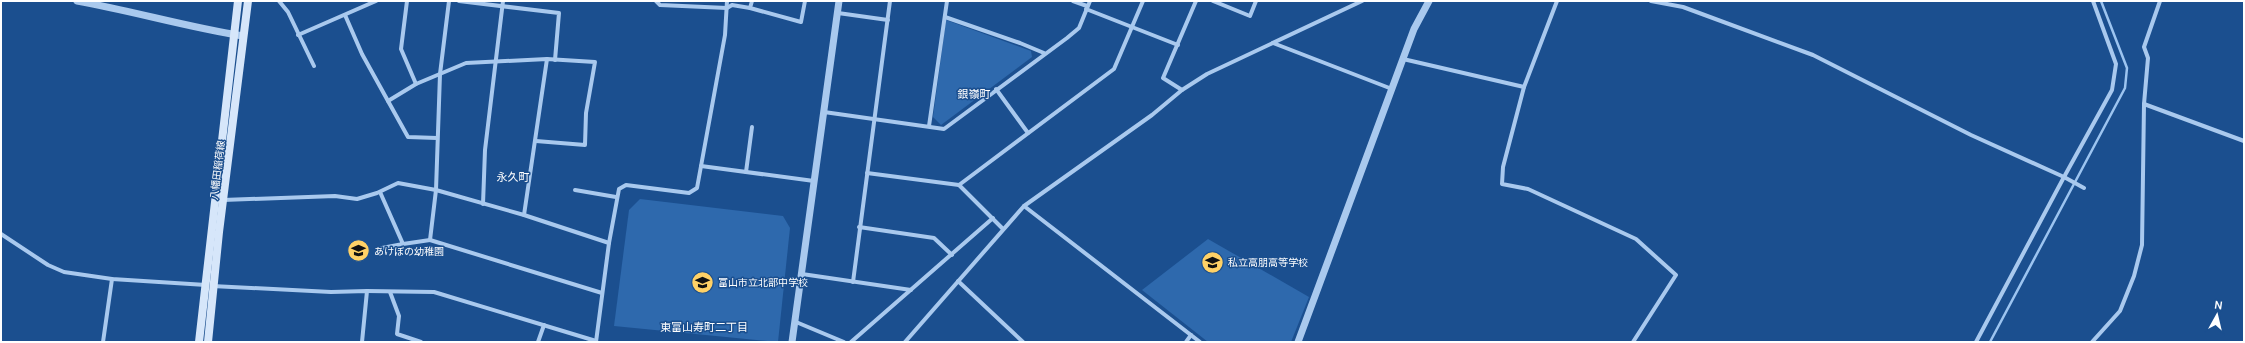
<svg xmlns="http://www.w3.org/2000/svg" width="2245" height="343" viewBox="0 0 2245 343" font-family="Manrope,'Noto Sans JP',sans-serif">
	<style>
		.green { fill: #2e69ad }
		.lines { fill: none; stroke-linecap: round; stroke-linejoin: round }
		.stream { stroke: #9cc4f0; stroke-width: 2.5 }
		.minor { stroke: #a9c9ee; stroke-width: 4 }
		.tertiary { stroke: #a9c9ee; stroke-width: 7 }
		.secondary { stroke: #d6e6fa; stroke-width: 8 }
		.labels { text-anchor: middle; stroke-width: 3; stroke-linejoin: round; paint-order: stroke }
		.street-label { font-size: 10px; fill: #fff; stroke: #1b4f8f }
		.poi-label { font-size: 10px; fill: #fff; stroke: #1b4f8f; text-anchor: start }
		.neighbourhood-label { font-size: 11px; fill: #fff; stroke: #1b4f8f }
	</style>
	<rect width="100%" height="100%" fill="#1b4f8f"/>
	<g class="green">
		<path d="M946,20l85,31 1,6 -91,68 -8,-8z"/>
		<path d="M640,199l143,17 7,12 -12,114 -164,-16 15,-116z"/>
		<path d="M1208,239l101,58 -18,45h-83l-66,-52z"/>
	</g>
	<g class="lines">
		<path class="stream" d="M1990,342l135,-254 2,-20 -26,-67"/>
		<g class="minor">
			<path d="M279,1l9,11 26,54"/>
			<path d="M407,1l-6,48 15,35 50,-21 81,-4 48,3 -9,51 -1,32 -49,-4"/>
			<path d="M449,1l-9,73 -4,116 -6,50 172,53"/>
			<path d="M459,1l100,12 -4,47"/>
			<path d="M656,1l4,4 67,3 5,-3 18,3"/>
			<path d="M752,1l-2,7 51,14 4,-21"/>
			<path d="M1073,1l14,5"/>
			<path d="M1213,1l37,15 6,-15"/>
			<path d="M1651,1l32,6 130,48 158,80 93,42 48,-87 4,-26 -23,-63"/>
			<path d="M1086,9l92,36"/>
			<path d="M838,13l50,7"/>
			<path d="M345,15l17,39 26,47 28,-17"/>
			<path d="M945,17l75,26 24,10"/>
			<path d="M298,35l78,-34"/>
			<path d="M1273,43l119,46"/>
			<path d="M1403,59l121,28 33,-86"/>
			<path d="M1524,87l-21,80 -1,17 26,5 108,50 40,36 -43,67"/>
			<path d="M996,89l32,44"/>
			<path d="M1182,90l-19,-12 33,-77"/>
			<path d="M388,101l20,36 29,1"/>
			<path d="M2144,104l4,-46 -4,-11 16,-46"/>
			<path d="M824,112l120,17 123,-91 12,-10 11,-27"/>
			<path d="M929,126l18,-125"/>
			<path d="M701,166l113,15"/>
			<path d="M746,172l6,-45"/>
			<path d="M867,173l92,12 44,44"/>
			<path d="M959,185l155,-116 29,-68"/>
			<path d="M575,190l41,7"/>
			<path d="M380,192l23,52 -21,4"/>
			<path d="M223,200l112,-4 22,3 20,-6 21,-10 38,7 88,25 85,28"/>
			<path d="M483,204l2,-54 18,-149"/>
			<path d="M1024,206l176,136"/>
			<path d="M524,215l23,-156"/>
			<path d="M859,227l75,11 18,17"/>
			<path d="M1,234l47,31 16,7 48,7 94,6"/>
			<path d="M403,244l27,-4"/>
			<path d="M802,274l109,16"/>
			<path d="M958,281l65,61"/>
			<path d="M853,282l37,-281"/>
			<path d="M212,286l119,6 36,-1 -5,51"/>
			<path d="M367,291l67,1 162,49"/>
			<path d="M390,292l9,24 -2,18 24,8"/>
			<path d="M796,322l48,20"/>
			<path d="M103,342l9,-63"/>
			<path d="M538,342l6,-17"/>
			<path d="M596,342l13,-99 10,-54 7,-4 63,8 8,-5 28,-153 2,-34"/>
			<path d="M851,342l142,-124"/>
			<path d="M905,342l119,-136 128,-91 30,-25 25,-16 155,-73"/>
			<path d="M1186,342l5,-7"/>
			<path d="M1976,342l88,-165 20,11"/>
			<path d="M2092,342l28,-31 14,-35 8,-31 2,-141 100,37"/>
		</g>
		<g class="tertiary">
			<path d="M77,1c56,10 110,26 166,35"/>
			<path d="M792,342l47,-341"/>
			<path d="M1298,342l116,-313 15,-28"/>
		</g>
		<g class="secondary">
			<path d="M199,342l39,-341"/>
			<path d="M208,342l11,-110 29,-231"/>
		</g>
	</g>
	<defs>
		<symbol id="school-disc" viewBox="-11 -11 22 22"><circle r="9.5" fill="#ffd166" stroke="#1b4f8f"/><path d="M0-5L7-2L0 1L-7-2ZM-4 1L0 2.5L4 1V4Q0 6-4 4Z" fill="#111"/></symbol>
	</defs>
	<g fill-rule="evenodd">
		<use href="#school-disc" x="346" y="238" width="25" height="25"/>
		<use href="#school-disc" x="1200" y="250" width="25" height="25"/>
		<use href="#school-disc" x="690" y="270" width="25" height="25"/>
	</g>
	<g class="labels">
		<g class="street-label">
			<text transform="translate(217 170) rotate(-83)" y="4">八幡田稲荷線</text>
		</g>
		<g class="poi-label">
			<text x="374" y="255">あけぼの幼稚園</text>
			<text x="1228" y="266">私立高朋高等学校</text>
			<text x="718" y="286">富山市立北部中学校</text>
		</g>
		<g class="neighbourhood-label">
			<text x="974" y="98">銀嶺町</text>
			<text x="513" y="181">永久町</text>
			<text x="704" y="331">東富山寿町二丁目</text>
		</g>
	</g>
	<rect width="2245" height="343" fill="none" stroke="#ffffff" stroke-width="4"/>
	<g transform="translate(2217 315) rotate(8)" stroke="#1b4f8f" stroke-width="3" paint-order="stroke">
	<path d="M0-3L7 15L0 10L-7 15Z" fill="#ffffff"/>
	<text y="-6" font-size="11" font-weight="bold" text-anchor="middle" fill="#ffffff">N</text>
	</g>
</svg>
